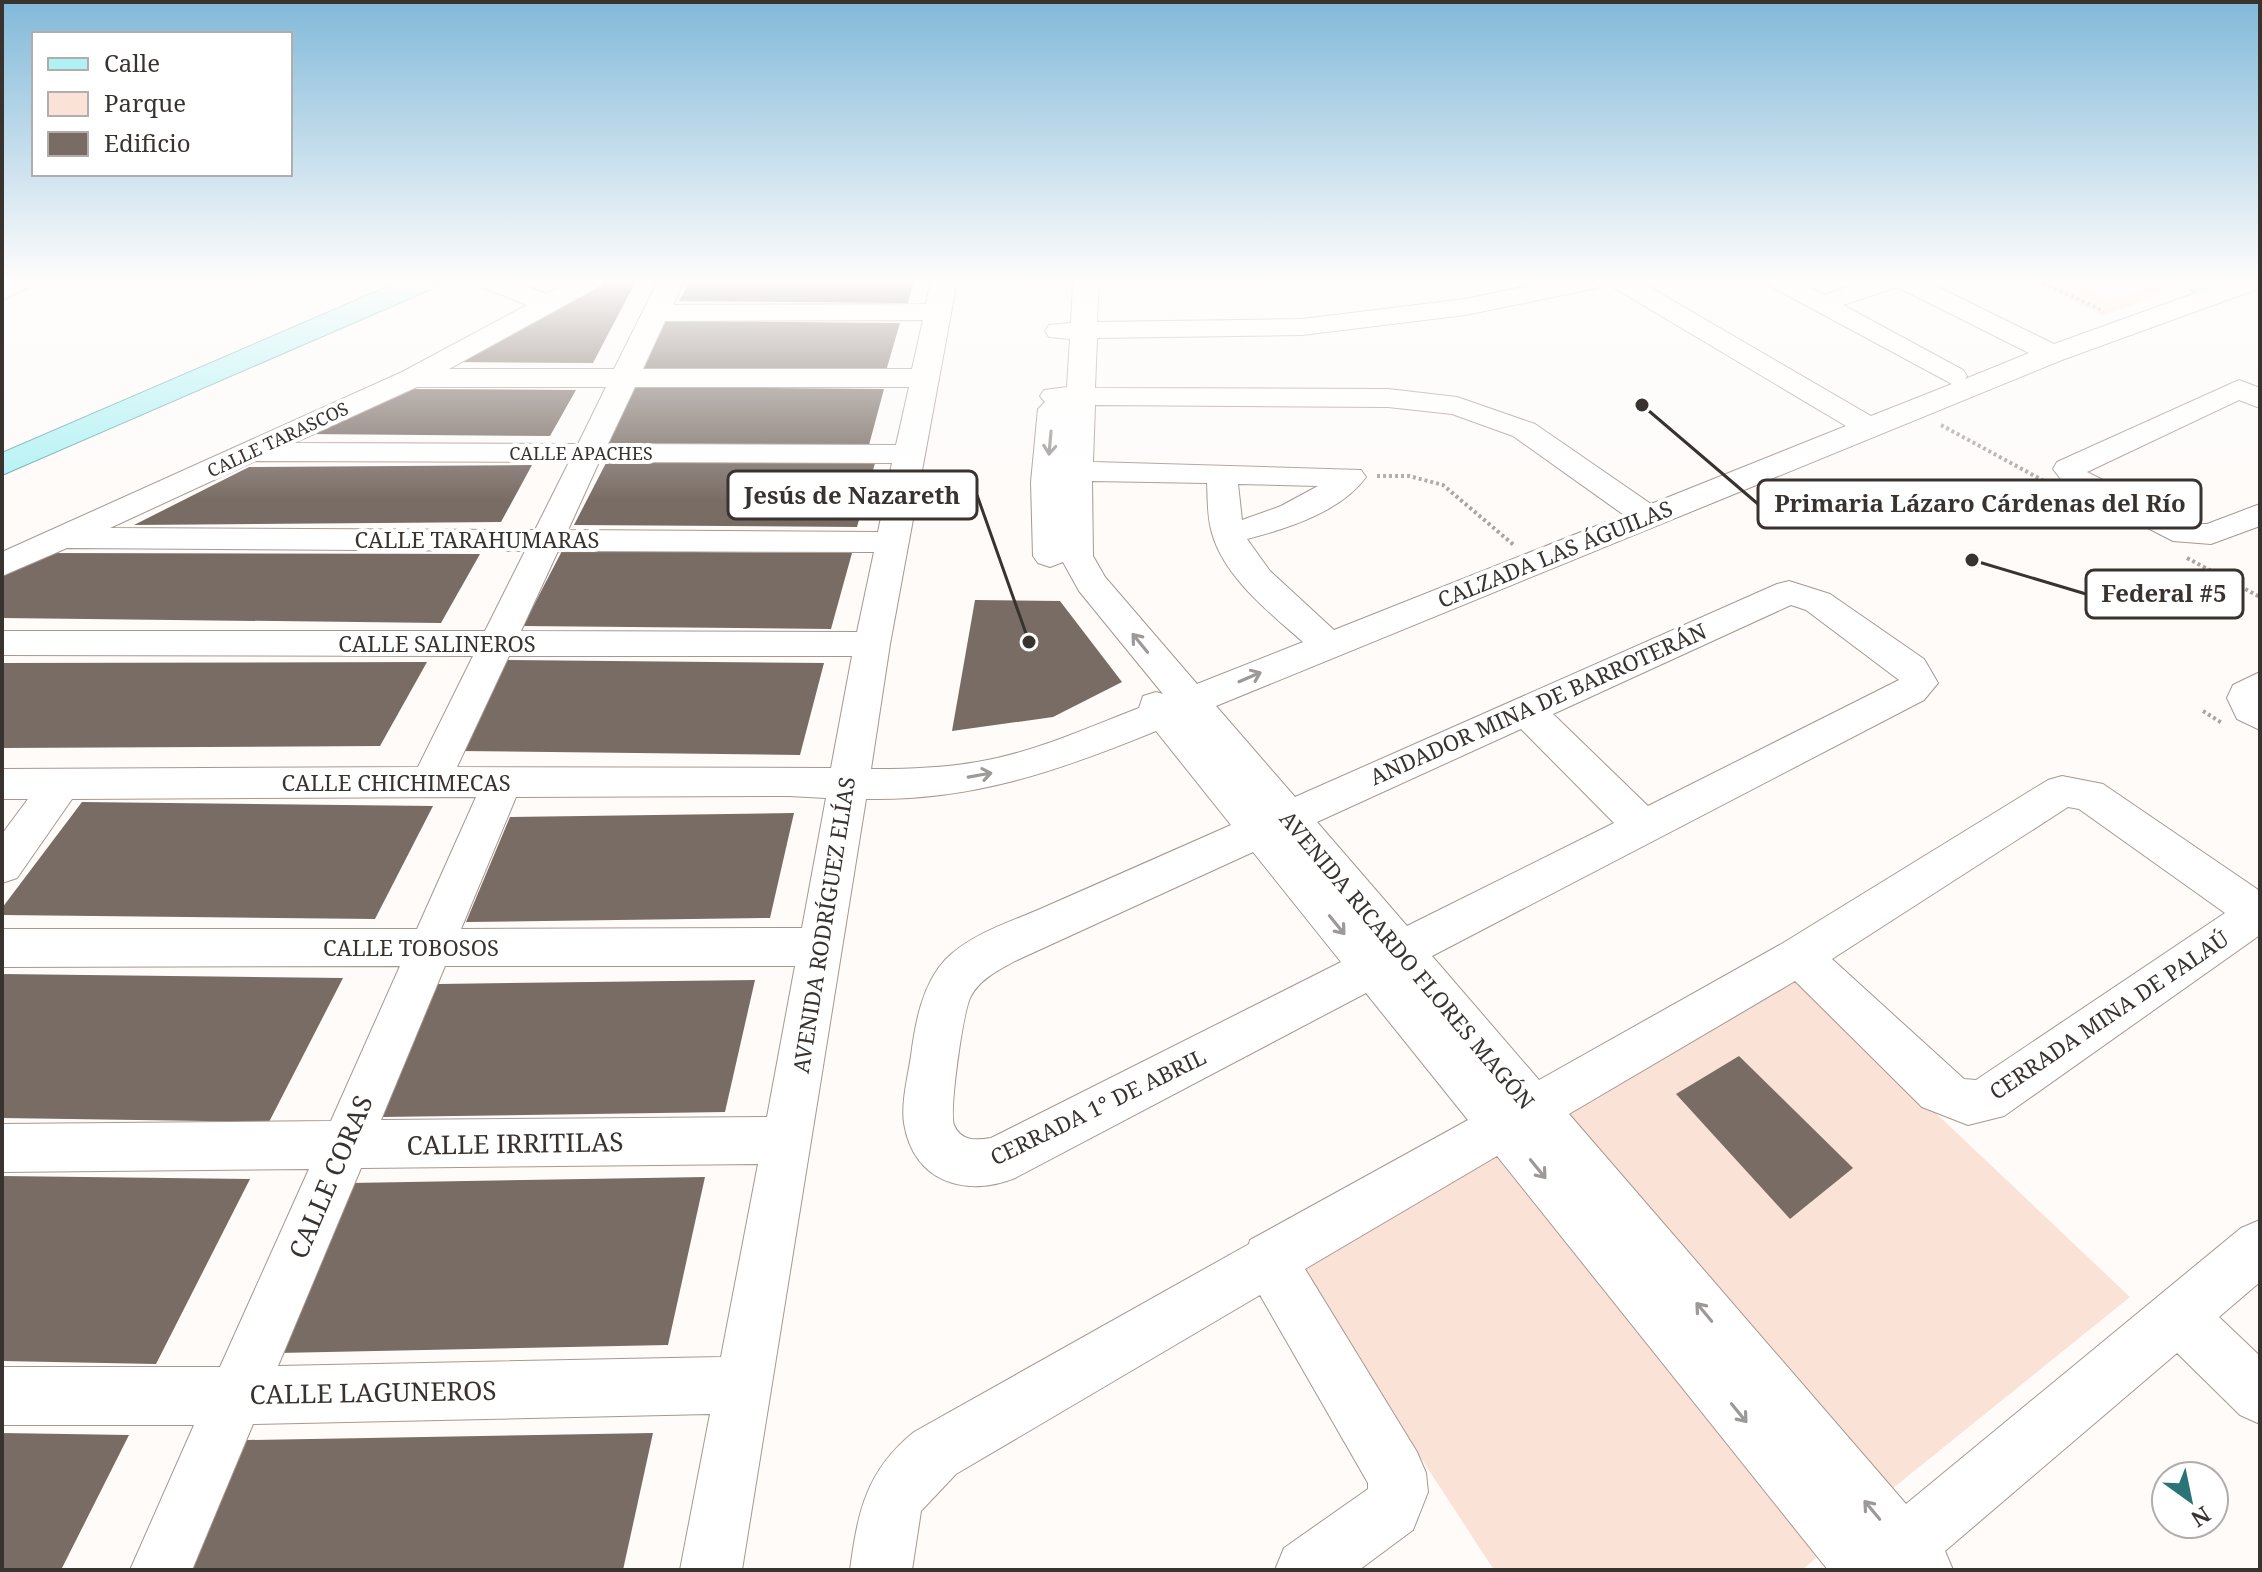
<svg xmlns="http://www.w3.org/2000/svg" width="2262" height="1572" viewBox="0 0 2262 1572" font-family="'Noto Serif',serif">
	<style>
		.green { fill: #fae2d7 }
		.building { fill: #796c65 }
		.lines { fill: none; stroke-linecap: round; stroke-linejoin: round }
		.minor-casing { stroke: #a69891; stroke-width: 2 }
		.major-casing { stroke: #63a9ab; stroke-width: 2 }
		.path { stroke: #aaa5a3; stroke-width: 4; stroke-dasharray: 3 3; stroke-linecap: butt }
		.minor { fill: #fff; fill-rule: evenodd }
		.major { fill: #aff1f4; fill-rule: evenodd }
		.oneway { stroke: #9c9998 }
		.labels { text-anchor: middle; stroke-width: 8; stroke-linejoin: round; paint-order: stroke }
		.far-street-label { font-size: 18px; fill: #393330; stroke: #fff }
		.street-label { font-size: 22px; fill: #393330; stroke: #fff }
		.near-street-label { font-size: 26px; fill: #393330; stroke: #fff }
		.leader { fill: none; stroke: #393330; stroke-width: 3 }
		.callout-dot { fill: #393330; stroke: #fff; stroke-width: 3 }
		.callout { fill: #fff; stroke: #393330; stroke-width: 3 }
		.callout-label { font-size: 24px; text-anchor: middle; font-weight: bold; fill: #393330 }
	</style>
	<rect width="100%" height="100%" fill="#fefbf9"/>
	<g class="green">
		<path d="M2029,281h40l41,20 48,-17 17,6 -72,26z"/>
		<path d="M1790,975l340,322 -253,204 -323,-387z"/>
		<path d="M1493,1141l331,410 -22,19h-308l-201,-308z"/>
	</g>
	<g class="building">
		<path d="M604,281h32l-43,82 -142,-1z"/>
		<path d="M690,281h224l-6,22 -229,-2z"/>
		<path d="M666,321l234,2 -14,48 -245,-1z"/>
		<path d="M634,387l250,2 -15,56 -264,-2z"/>
		<path d="M402,389l174,1 -26,46 -244,-2z"/>
		<path d="M607,461l268,2 -18,64 -283,-2z"/>
		<path d="M532,465l-31,57 -367,3 115,-58z"/>
		<path d="M562,551l290,2 -21,76 -308,-3z"/>
		<path d="M40,553l440,1 -39,69 -439,-5v-47z"/>
		<path d="M975,600l85,1 62,81 -69,35 -101,14z"/>
		<path d="M507,660l317,3 -24,92 -340,-4z"/>
		<path d="M427,662l-47,84 -378,2v-85z"/>
		<path d="M82,802l351,4 -58,113 -373,-4v-7z"/>
		<path d="M794,813l-24,105 -304,4 44,-105z"/>
		<path d="M2,974l341,4 -74,144 -267,-4z"/>
		<path d="M755,980l-30,132 -343,5 56,-133z"/>
		<path d="M1739,1056l114,112 -63,51 -114,-125z"/>
		<path d="M2,1176l248,3 -94,185 -154,-3z"/>
		<path d="M705,1177l-37,168 -390,8 72,-170z"/>
		<path d="M2,1433l127,2 -68,135h-59z"/>
		<path d="M653,1433l-30,137h-431l55,-130z"/>
	</g>
	<g class="lines">
		<defs>
			<g id="minor">
				<path d="M36,281l-4,5 -30,14v-18z"/>
				<path d="M475,281h38l34,13 24,-13h33l-4,5 -151,83h165l44,-88h26l-11,24 253,-1 5,-23h26l-67,363 -19,125h7c40,0 80,-2 119,-11 49,-11 95,-32 142,-50l4,-12 13,-4 7,2 -84,-103 -16,-29 -13,5 -12,-4 -5,-7 -2,-74 7,-73 7,-7 -5,-6 4,-6 23,-3 3,-48 -21,-2 -4,-6 4,-6 22,-2 2,-42h26l-2,41 205,-3 163,-20 87,-18h53l-4,5 -9,3 -127,26 -163,20 -205,3 -2,50 293,1 69,8 78,27 116,80 195,-78 -235,-140 -4,-5h32l232,135 81,-32 -182,-98 -4,-5h33l25,14 39,-14h63l128,63 175,-63h31v7l-198,72 -846,346 79,91 482,-213 12,-3 41,13 94,65 14,24 -14,17 -492,256 107,124 244,-137 265,-163 14,-4 41,8 154,105 3,4v42l-256,181 -36,9 -46,-18 -127,-126 -226,133 337,390 335,-276 19,-8v62l-41,35 41,39v68l-20,-9 -63,-62 -232,198 8,19h-125l-331,-414 -192,113 112,183 9,21 2,19 -15,38 -54,40h-84l9,-22 84,-59v-6l-108,-188 -304,179 -35,37 -9,59h-62c8,-59 16,-99 64,-138l335,-188 1,-4 218,-120 -102,-127 -351,185c-49,20 -102,4 -111,-55 -3,-20 4,-47 7,-67 4,-32 11,-71 34,-96 26,-27 69,-39 102,-54 62,-27 123,-54 184,-81l-75,-94c-98,40 -183,70 -290,68l-124,771h-62l30,-156 -457,10 -61,146h-62l64,-145h-192v-58h218l89,-198 -307,3v-48l329,-3 69,-155 -398,1v-38h415l59,-132 -404,2 -55,79 -15,5v-49l26,-35h-26v-30l416,-2 55,-111 -471,-1v-24h483l40,-80 -458,-3 -65,28v-24l400,-180 125,-67 -48,-19zM1897,287l132,66 -64,26 2,-3 -4,-6 -120,-65zM923,320l-11,49h-269l22,-48zM417,387h189l-28,57 -284,-1zM635,387h274l-13,58 -288,-1zM1095,405l293,2 64,7 61,22 111,79 -290,115 -64,-59 -23,-32c39,-10 94,-27 119,-62l-5,-7 -268,-8zM255,461l314,1 -34,68 -425,-2zM599,462l293,1 -14,69 -310,-2zM1092,481l115,2c1,17 0,34 5,50 12,44 58,80 91,109l-106,42 -92,-107 -12,-21zM1238,484l80,2 -37,20 -39,14zM558,551l316,1 -17,80 -336,-1zM1791,605l15,5 93,70 -251,126 -95,-92zM509,656h343l-21,112 -374,-1zM1521,729l93,94 -207,103 -90,-104zM789,796l37,2 -24,130 -341,1 55,-132zM2068,807l11,2 146,104 -249,167 -12,-1 -132,-120zM1253,852l88,110 -350,176c-14,2 -30,4 -37,-13 -5,-14 9,-115 17,-129 9,-17 28,-26 44,-35zM445,966h350l-28,151 -386,3zM758,1164l-37,193 -443,9 83,-198z"/>
				<path d="M2239,380l21,8v20l-21,-8 -152,72 104,52h16l53,-20v22l-49,18 -38,-3 -107,-55 -13,-17 4,-7z"/>
				<path d="M2260,672v58l-23,-11 -10,-21 6,-13z"/>
			</g>
			<g id="major">
				<path d="M401,281h39l-4,6 -434,188v-22z"/>
				<path d="M2190,281h30c-8,12 -15,13 -28,10l-4,-6z"/>
			</g>
		</defs>
		<use href="#minor" class="minor-casing"/>
		<use href="#major" class="major-casing"/>
		<g class="path">
			<path d="M2038,281l66,30"/>
			<path d="M1941,425l103,56"/>
			<path d="M1377,476h32l34,9 72,61"/>
			<path d="M2187,558l73,39"/>
			<path d="M2203,711l19,12"/>
		</g>
		<use href="#minor" class="minor"/>
		<use href="#major" class="major"/>
	</g>
	<defs><path id="oneway-shaft" d="M-6 0H5M1.5-3L5.5 0L1.5 3" fill="none" stroke-width="1.6" stroke-linecap="round" stroke-linejoin="round" transform="scale(2)"/></defs>
	<g class="oneway">
		<use href="#oneway-shaft" transform="translate(1050 443) rotate(95)"/>
		<use href="#oneway-shaft" transform="translate(1140 643) rotate(-129)"/>
		<use href="#oneway-shaft" transform="translate(1250 677) rotate(-23)"/>
		<use href="#oneway-shaft" transform="translate(980 775) rotate(-10)"/>
		<use href="#oneway-shaft" transform="translate(1337 925) rotate(51)"/>
		<use href="#oneway-shaft" transform="translate(1538 1169) rotate(51)"/>
		<use href="#oneway-shaft" transform="translate(1704 1312) rotate(-130)"/>
		<use href="#oneway-shaft" transform="translate(1739 1413) rotate(51)"/>
		<use href="#oneway-shaft" transform="translate(1872 1510) rotate(-130)"/>
	</g>
	<linearGradient id="sky" x2="0" y2="1"><stop stop-color="#81b9d9"/><stop offset="0.56" stop-color="#fffdfc"/><stop offset="1" stop-color="#fffdfc" stop-opacity="0"/></linearGradient>
	<rect width="2262" height="501" fill="url(#sky)"/>
	<g class="labels">
		<g class="far-street-label">
			<text transform="translate(278 440) rotate(-25)" y="6">CALLE TARASCOS</text>
			<text x="581" y="460">CALLE APACHES</text>
		</g>
		<g class="street-label">
			<text x="477" y="548">CALLE TARAHUMARAS</text>
			<text transform="translate(1555 554) rotate(-22)" y="8">CALZADA LAS ÁGUILAS</text>
			<text x="437" y="652">CALLE SALINEROS</text>
			<text transform="translate(1538 704) rotate(-24)" y="8">ANDADOR MINA DE BARROTERÁN</text>
			<text x="396" y="791">CALLE CHICHIMECAS</text>
			<text transform="translate(824 925) rotate(-81)" y="8">AVENIDA RODRÍGUEZ ELÍAS</text>
			<text x="411" y="956">CALLE TOBOSOS</text>
			<text transform="translate(1407 960) rotate(50)" y="8">AVENIDA RICARDO FLORES MAGÓN</text>
			<text transform="translate(2109 1015) rotate(-34)" y="8">CERRADA MINA DE PALAÚ</text>
			<text transform="translate(1098 1107) rotate(-26)" y="8">CERRADA 1° DE ABRIL</text>
		</g>
		<g class="near-street-label">
			<text transform="translate(515 1144) rotate(-1)" y="9">CALLE IRRITILAS</text>
			<text transform="translate(331 1177) rotate(-67)" y="9">CALLE CORAS</text>
			<text transform="translate(373 1393) rotate(-1)" y="9">CALLE LAGUNEROS</text>
		</g>
	</g>
	<path class="leader" d="M1029 642L977 495M1642 405L1758 504M1972 560L2086 594"/>
	<g class="callout-dot">
		<circle cx="1029" cy="642" r="8"/>
		<circle cx="1642" cy="405" r="8"/>
		<circle cx="1972" cy="560" r="8"/>
	</g>
	<g class="callout">
		<rect x="728" y="471" width="249" height="48" rx="8"/>
		<rect x="1758" y="480" width="443" height="48" rx="8"/>
		<rect x="2086" y="570" width="157" height="48" rx="8"/>
	</g>
	<g class="callout-label">
		<text x="852" y="504">Jesús de Nazareth</text>
		<text x="1980" y="512">Primaria Lázaro Cárdenas del Río</text>
		<text x="2164" y="602">Federal #5</text>
	</g>
	<rect width="2262" height="1572" fill="none" stroke="#393330" stroke-width="8"/>
	<rect x="32" y="32" width="260" height="144" fill="#ffffff" stroke="#b0adac" stroke-width="2"/>
	<rect x="48" y="58" width="40" height="12" fill="#aff1f4" stroke="#b0adac" stroke-width="2"/>
	<text x="104" y="72" font-size="24" fill="#393330">Calle</text>
	<rect x="48" y="92" width="40" height="24" fill="#fae2d7" stroke="#b0adac" stroke-width="2"/>
	<text x="104" y="112" font-size="24" fill="#393330">Parque</text>
	<rect x="48" y="132" width="40" height="24" fill="#796c65" stroke="#b0adac" stroke-width="2"/>
	<text x="104" y="152" font-size="24" fill="#393330">Edificio</text>
	<g transform="translate(2190 1500) rotate(147)"><circle r="38" fill="#ffffff" stroke="#b0adac" stroke-width="2"/>
	<path d="M0-6L14 30L0 20L-14 30Z" fill="#2a7477"/>
	<text y="-12" font-size="22" font-weight="bold" text-anchor="middle" fill="#393330">N</text>
	</g>
</svg>
